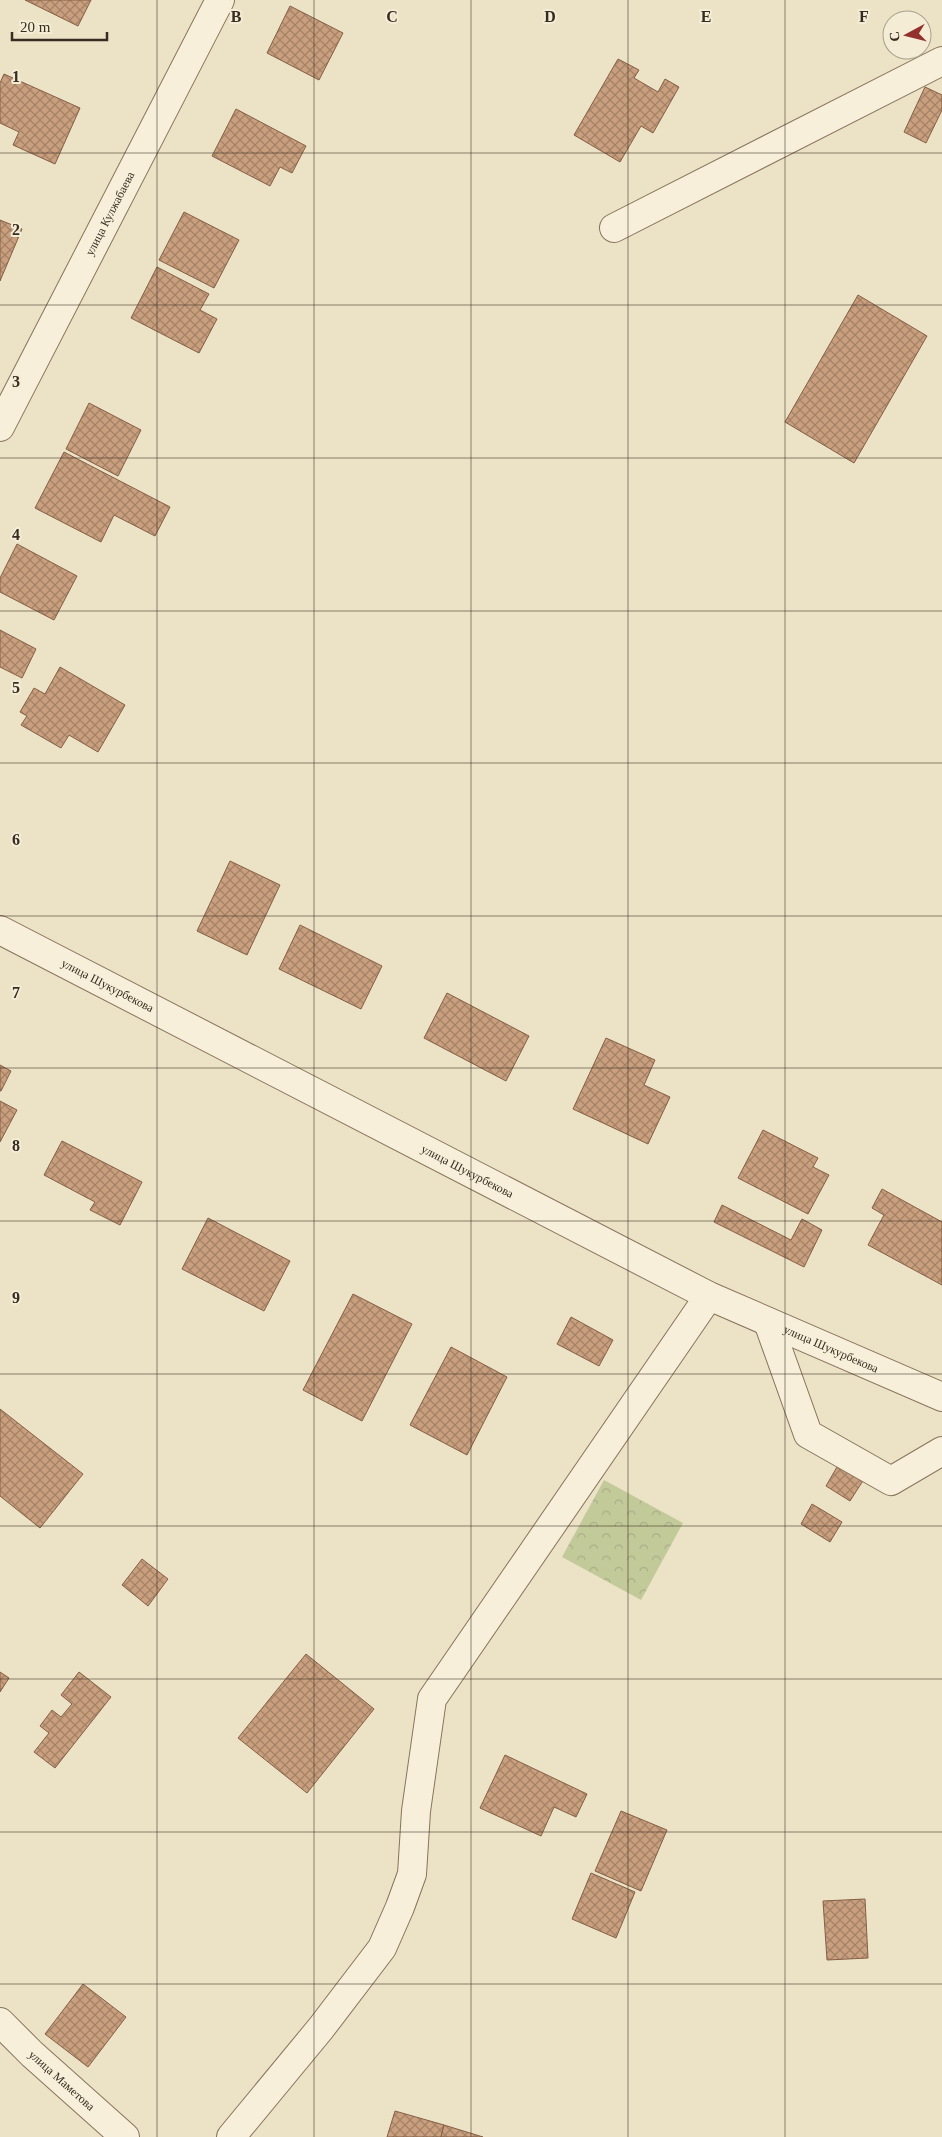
<svg xmlns="http://www.w3.org/2000/svg" width="942" height="2137" viewBox="0 0 942 2137" font-family="Georgia,serif">
	<style>
		.forest { fill: url(#forest-crowns) }
		.building { fill: url(#building-cross-hatch); stroke: #855f43 }
		.lines { fill: none; stroke-linecap: round; stroke-linejoin: round }
		.minor-casing { stroke: #87745d; stroke-width: 30 }
		.minor { stroke: #f7efd9; stroke-width: 28 }
		.grid { fill: none; stroke: #382c20; stroke-width: 1; stroke-opacity: 0.55 }
		.labels { text-anchor: middle; stroke-width: 4; stroke-linejoin: round; paint-order: stroke }
		.street-label { font-size: 12px; fill: #382c20; stroke: #f4ecd5 }
		.grid-label { font-size: 16px; text-anchor: middle; font-weight: bold; fill: #382c20; stroke: #f4ecd5; stroke-width: 4; stroke-linejoin: round; paint-order: stroke }
	</style>
	<defs>
		<pattern id="forest-crowns" width="20" height="18" patternUnits="userSpaceOnUse" patternTransform="scale(1.25)"><rect width="20" height="18" fill="#c3ca9a"/><path d="M2 6a3 3 0 1 1 6 0M12 15a3 3 0 1 1 6 0" fill="none" stroke="#a8ae84"/></pattern>
		<pattern id="building-cross-hatch" width="8" height="8" patternUnits="userSpaceOnUse" patternTransform="scale(1.25)"><rect width="8" height="8" fill="#c99f7e"/><path d="M0 0l8 8M0 8l8-8" fill="none" stroke="#a48267"/></pattern>
	</defs>
	<rect width="100%" height="100%" fill="#ece2c6"/>
	<path class="forest" d="M604,1480l79,43 -42,77 -79,-43z"/>
	<g class="building">
		<path d="M25,0h66l-13,26z"/>
		<path d="M290,6l53,27 -24,47 -52,-27z"/>
		<path d="M618,59l21,11 -5,8 24,14 7,-13 14,8 -26,46 -12,-7 -21,36 -46,-27z"/>
		<path d="M4,74l76,34 -25,56 -42,-19 6,-13 -19,-9v-40z"/>
		<path d="M925,87l17,8v15l-16,33 -22,-11z"/>
		<path d="M236,109l70,37 -14,27 -12,-6 -10,19 -58,-30z"/>
		<path d="M184,212l55,28 -25,48 -55,-28z"/>
		<path d="M0,220l22,9 -22,52z"/>
		<path d="M157,267l52,27 -9,16 17,9 -18,34 -68,-35z"/>
		<path d="M858,295l69,41 -73,127 -69,-41z"/>
		<path d="M89,403l52,27 -23,46 -52,-27z"/>
		<path d="M64,452l106,55 -15,29 -41,-21 -13,27 -66,-34z"/>
		<path d="M17,544l60,32 -23,44 -54,-28v-14z"/>
		<path d="M0,630l36,19 -14,29 -22,-11z"/>
		<path d="M60,667l65,38 -27,47 -29,-17 -8,13 -40,-23 6,-9 -7,-4 14,-24 11,6z"/>
		<path d="M230,861l50,24 -33,70 -50,-24z"/>
		<path d="M300,925l82,41 -21,43 -82,-40z"/>
		<path d="M447,993l82,43 -23,45 -82,-43z"/>
		<path d="M606,1038l49,22 -11,25 26,12 -22,47 -75,-35z"/>
		<path d="M0,1065l11,6 -10,20h-1z"/>
		<path d="M0,1101l17,9 -17,32z"/>
		<path d="M763,1130l55,28 -5,9 16,8 -21,39 -70,-36z"/>
		<path d="M62,1141l80,41 -22,43 -30,-15 5,-8 -51,-27z"/>
		<path d="M882,1189l60,33v63l-74,-40 16,-30 -12,-7z"/>
		<path d="M722,1205l69,35 11,-21 20,11 -18,37 -90,-45z"/>
		<path d="M208,1218l82,43 -26,50 -82,-42z"/>
		<path d="M353,1294l59,30 -50,97 -59,-31z"/>
		<path d="M571,1317l42,23 -14,26 -42,-22z"/>
		<path d="M451,1347l56,30 -40,78 -57,-30z"/>
		<path d="M0,1409l83,65 -43,54 -40,-32z"/>
		<path d="M841,1460l25,16 -16,25 -24,-15z"/>
		<path d="M812,1504l30,18 -12,20 -29,-18z"/>
		<path d="M142,1559l26,20 -20,27 -26,-21z"/>
		<path d="M306,1654l68,55 -67,84 -69,-55z"/>
		<path d="M0,1672l9,6 -9,14z"/>
		<path d="M79,1672l32,25 -56,71 -21,-16 15,-19 -9,-7 12,-16 9,7 11,-13 -11,-9z"/>
		<path d="M505,1755l82,39 -11,23 -22,-10 -13,29 -61,-28z"/>
		<path d="M621,1811l46,19 -26,61 -46,-20z"/>
		<path d="M591,1873l44,19 -19,46 -44,-19z"/>
		<path d="M865,1899l3,59 -41,2 -4,-59z"/>
		<path d="M83,1984l43,33 -38,50 -43,-33z"/>
		<path d="M395,2111l49,14 -3,12h-54z"/>
		<path d="M444,2125l39,12h-42z"/>
	</g>
	<g class="lines">
		<defs>
			<g id="minor">
				<path d="M614,228l328,-167"/>
				<path id="s1" d="M0,427l220,-427"/>
				<path id="s2" d="M0,930l709,366 233,101"/>
				<path d="M768,1322l40,112 83,47 51,-30"/>
				<path id="s3" d="M0,2022l32,32 93,83"/>
				<path d="M231,2137l90,-109 61,-80 18,-41 12,-33 4,-63 16,-112 277,-403"/>
			</g>
		</defs>
		<use href="#minor" class="minor-casing"/>
		<use href="#minor" class="minor"/>
	</g>
	<path class="grid" d="M157,0v2137M314,0v2137M471,0v2137M628,0v2137M785,0v2137M0,153h942M0,305h942M0,458h942M0,611h942M0,763h942M0,916h942M0,1068h942M0,1221h942M0,1374h942M0,1526h942M0,1679h942M0,1832h942M0,1984h942"/>
	<g class="labels">
		<g class="street-label">
			<text dy="4" stroke="none"><textPath href="#s1" startOffset="240">улица Кулжабаева</textPath></text>
			<text dy="4" stroke="none"><textPath href="#s2" startOffset="121">улица Шукурбекова</textPath></text>
			<text dy="4" stroke="none"><textPath href="#s2" startOffset="526">улица Шукурбекова</textPath></text>
			<text dy="4" stroke="none"><textPath href="#s2" startOffset="931">улица Шукурбекова</textPath></text>
			<text dy="4" stroke="none"><textPath href="#s3" startOffset="85">улица Маметова</textPath></text>
		</g>
	</g>
	<g class="grid-label">
		<text x="236" y="22">B</text>
		<text x="392" y="22">C</text>
		<text x="550" y="22">D</text>
		<text x="706" y="22">E</text>
		<text x="864" y="22">F</text>
		<text x="16" y="82">1</text>
		<text x="16" y="235">2</text>
		<text x="16" y="387">3</text>
		<text x="16" y="540">4</text>
		<text x="16" y="693">5</text>
		<text x="16" y="845">6</text>
		<text x="16" y="998">7</text>
		<text x="16" y="1151">8</text>
		<text x="16" y="1303">9</text>
	</g>
	<g transform="translate(907 35) rotate(263)"><circle r="24" fill="#f4ecd5" stroke="#a99f8d"/>
	<path d="M0-4L9 19L0 12L-9 19Z" fill="#93312f"/>
	<text y="-8" font-size="14" font-weight="bold" text-anchor="middle" fill="#382c20">С</text>
	</g>
	<path d="M12 32v8h95v-8" fill="none" stroke="#382c20" stroke-width="2.5"/>
	<text x="20" y="32" font-size="15" fill="#382c20" stroke="#f4ecd5" stroke-width="4" paint-order="stroke">20 m</text>
</svg>
